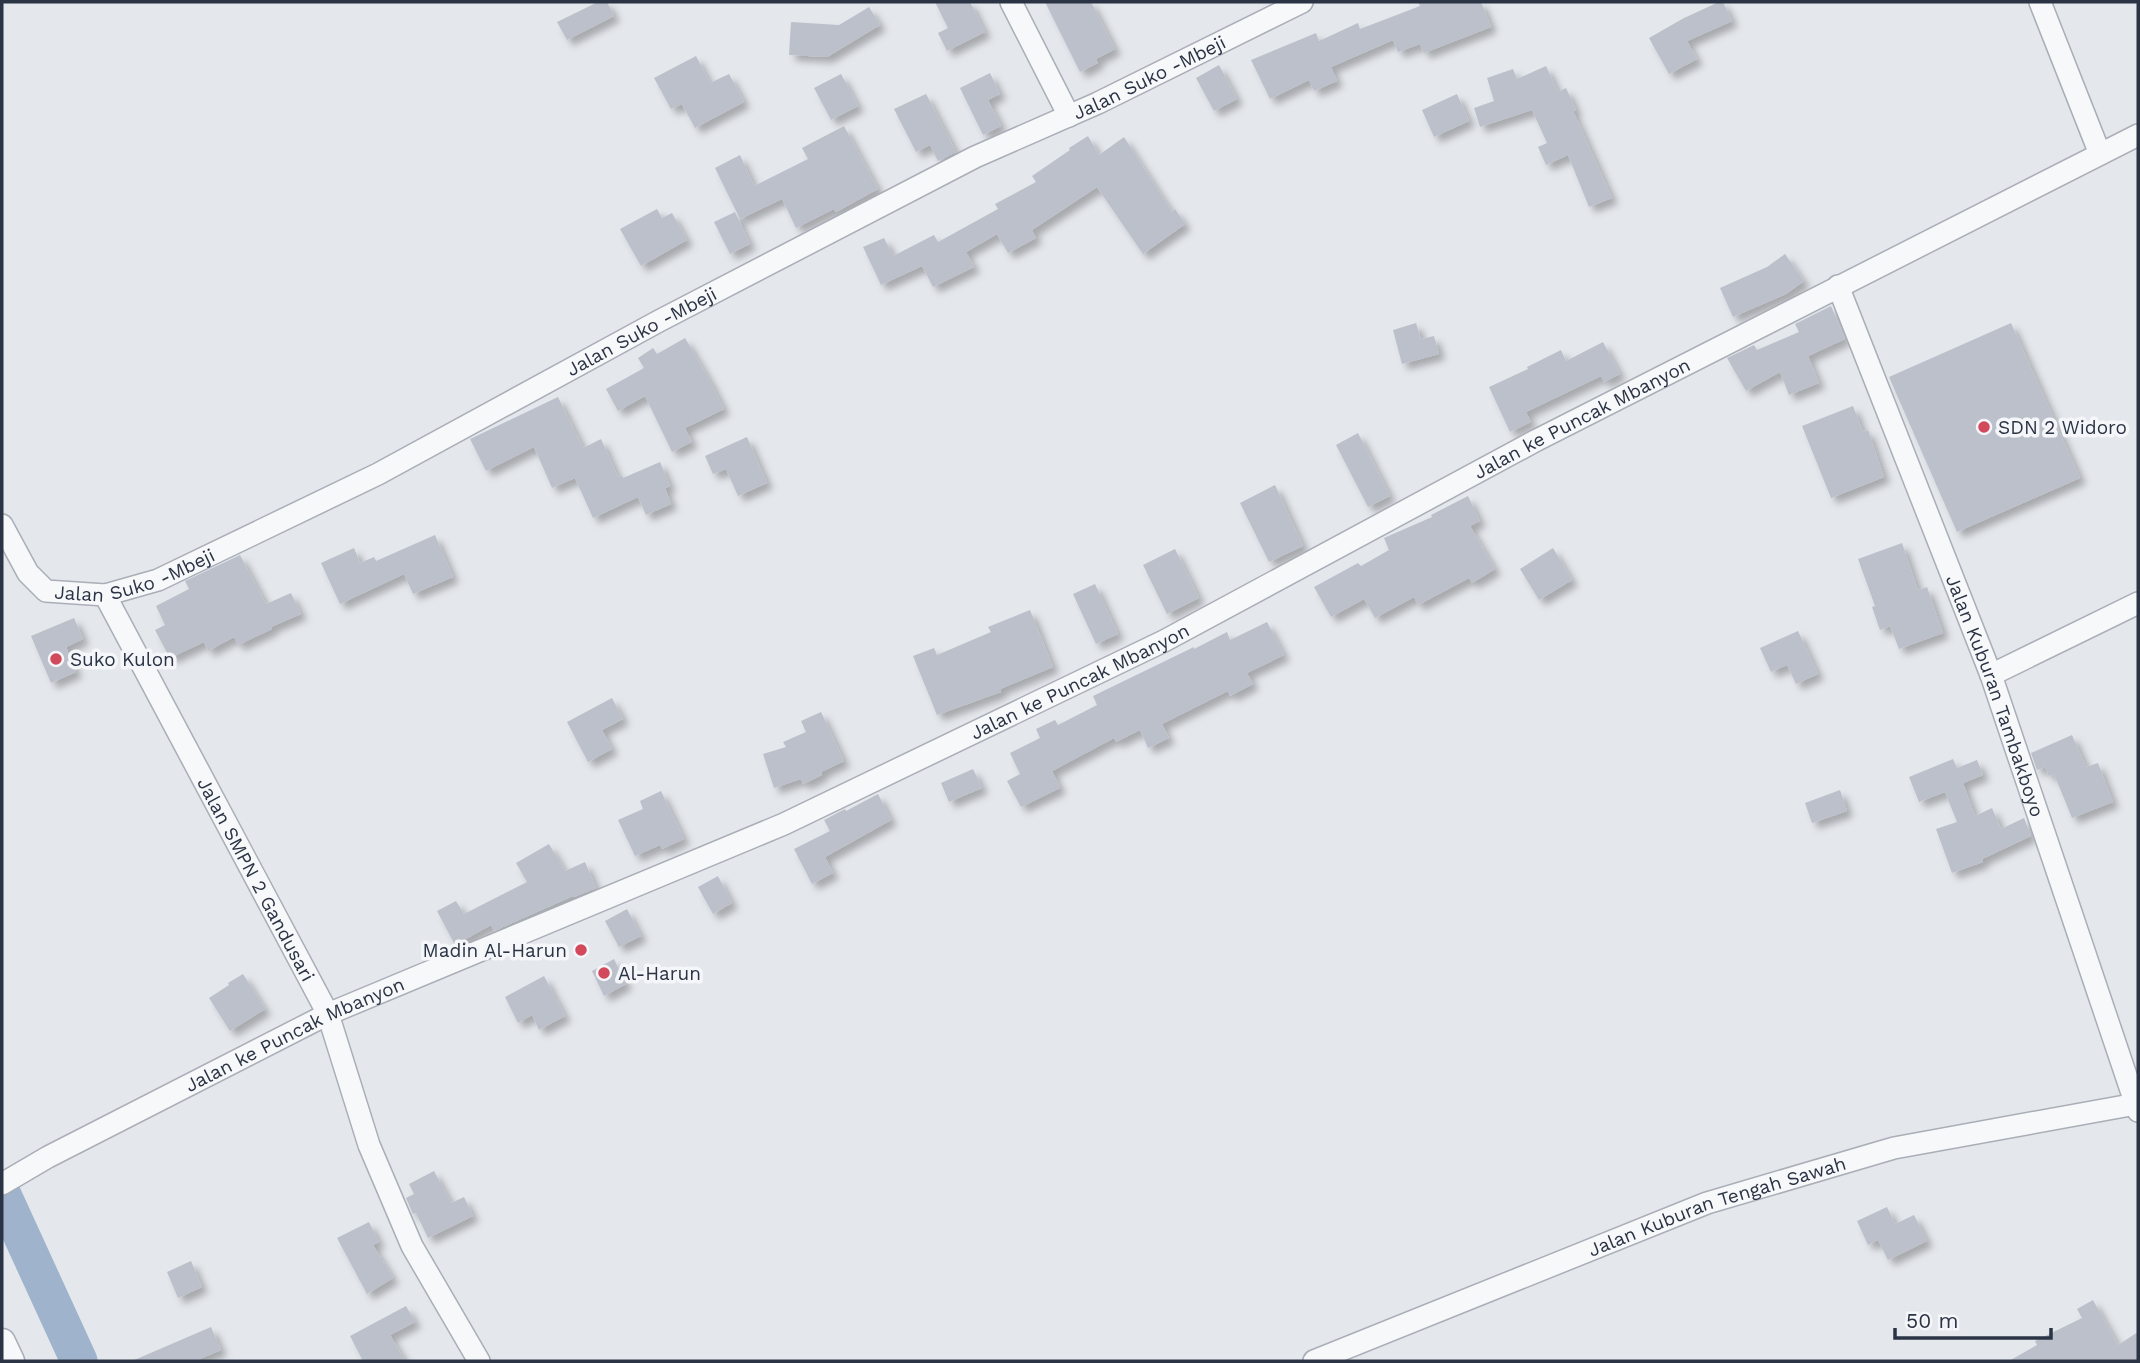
<svg xmlns="http://www.w3.org/2000/svg" width="2140" height="1363" viewBox="0 0 2140 1363" font-family="'Work Sans',sans-serif">
	<style>
		.lines { fill: none; stroke-linecap: round; stroke-linejoin: round }
		.river { stroke: #9fb4cc; stroke-width: 37 }
		.building { fill: #bbc0ca; filter: url(#shadow) }
		.minor-casing { stroke: #a9aeb7; stroke-width: 24 }
		.tertiary-casing { stroke: #a9aeb7; stroke-width: 29 }
		.minor { stroke: #f7f8fa; stroke-width: 21 }
		.tertiary { stroke: #f7f8fa; stroke-width: 26 }
		.poi-dot { fill: #d1495b; stroke: #f4f6f9; stroke-width: 2.5 }
		.labels { text-anchor: middle; stroke-width: 7; stroke-linejoin: round; paint-order: stroke }
		.street-label { font-size: 19px; fill: #2b3445; stroke: #f4f6f9 }
		.poi-label { font-size: 19px; fill: #2b3445; stroke: #f4f6f9; text-anchor: start }
	</style>
	<defs>
		<filter id="shadow"><feDropShadow dx="6" dy="6" stdDeviation="3.5" flood-color="#0004"/></filter>
	</defs>
	<rect width="100%" height="100%" fill="#e4e7ec"/>
	<g class="lines">
		<path class="river" d="M2,1193l77,168"/>
	</g>
	<g class="building">
		<path d="M598,2h9l7,14 -47,24 -10,-18z"/>
		<path d="M935,2h35l15,30 -38,19 -9,-18 10,-5z"/>
		<path d="M1045,2h46l24,47 -19,10 2,4 -18,9z"/>
		<path d="M1418,2h63l10,25 -67,26 -4,-9 -22,8 -5,-12 -62,27 6,14 -23,10 -5,-11 -39,19 -19,-39 65,-27 3,8 39,-18 2,6 60,-23z"/>
		<path d="M1719,2h4l9,19 -45,20 10,18 -28,15 -20,-36 35,-20z"/>
		<path d="M869,7l11,18 -53,32 -38,-2 2,-33 48,3z"/>
		<path d="M696,56l14,27 19,-9 15,28 -49,26 -13,-24 -11,5 -17,-31z"/>
		<path d="M1219,65l18,34 -23,12 -18,-33z"/>
		<path d="M1546,66l12,26 8,-4 10,22 -3,1 39,87 -23,9 -21,-52 -22,10 -8,-18 9,-4 -15,-33 -52,17 -6,-19 20,-7 -7,-23 26,-9 4,10z"/>
		<path d="M990,73l10,21 -12,6 13,26 -18,9 -23,-47z"/>
		<path d="M841,74l17,32 -27,14 -17,-32z"/>
		<path d="M926,94l30,58 -18,9 -8,-16 -14,7 -22,-43z"/>
		<path d="M1457,94l12,27 -35,16 -12,-27z"/>
		<path d="M844,126l34,63 -42,23 -2,-3 -38,19 -14,-29 -42,20 -25,-51 25,-13 14,31 54,-27 -6,-11z"/>
		<path d="M1088,136l11,19 25,-18 48,75 3,-3 10,15 -42,30 -46,-67 -65,43 4,8 -28,15 -11,-19 -31,18 8,15 -41,20 -11,-21 -41,19 -18,-38 21,-9 9,18 41,-21 4,7 60,-33 -3,-5 41,-22 -4,-6 38,-26 -1,-2z"/>
		<path d="M657,209l5,9 10,-5 15,27 -46,26 -21,-37z"/>
		<path d="M735,212l15,32 -20,10 -16,-32z"/>
		<path d="M1785,254l19,27 -18,13 -53,23 -13,-29 47,-21z"/>
		<path d="M1831,306l14,33 -37,17 11,27 -30,12 -9,-23 -34,19 -19,-33 27,-13 3,5 42,-18 -4,-8z"/>
		<path d="M1416,323l5,16 13,-3 5,18 -37,10 -9,-34z"/>
		<path d="M2011,323l69,155 -123,54 -68,-155z"/>
		<path d="M685,338l24,41 15,30 -39,19 7,14 -20,10 -27,-56 -27,15 -12,-22 38,-21 -6,-10 15,-10 4,6z"/>
		<path d="M1603,342l17,32 -16,8 -3,-6 -75,36 5,10 -21,10 -21,-45 39,-18 -1,-2 34,-17 5,11z"/>
		<path d="M558,397l25,51 18,-9 17,38 4,-2 1,3 37,-16 10,24 -5,2 6,16 -25,11 -8,-18 -45,21 -18,-40 -23,10 -18,-41 -48,24 -16,-32z"/>
		<path d="M1853,406l10,26 5,-2 16,47 -53,21 -29,-72z"/>
		<path d="M1358,433l32,63 -22,11 -32,-62z"/>
		<path d="M747,437l20,46 -29,13 -12,-27 -13,5 -8,-18z"/>
		<path d="M1275,485l28,61 -34,16 -29,-59z"/>
		<path d="M1468,496l12,25 -10,5 25,43 -23,14 -3,-5 -51,27 -4,-8 -39,21 -11,-19 -33,18 -17,-30 44,-24 3,3 28,-16 -5,-12 48,-21 -1,-2z"/>
		<path d="M435,535l18,42 -40,17 -9,-20 -64,30 -19,-41 33,-15 6,15 14,-6 2,4z"/>
		<path d="M1902,543l16,47 9,-3 16,46 -44,16 -9,-23 -10,4 -8,-23 3,-1 -17,-47z"/>
		<path d="M1553,548l19,32 -33,20 -19,-31z"/>
		<path d="M1175,549l24,49 -32,16 -24,-49z"/>
		<path d="M240,555l26,49 25,-11 10,21 -30,13 1,2 -34,16 -4,-8 -26,14 -4,-9 -34,16 -15,-28 10,-5 -9,-19 33,-17 -4,-8z"/>
		<path d="M1095,584l23,50 -22,10 -23,-50z"/>
		<path d="M1030,610l23,57 -53,22 1,3 -64,23 -24,-59 21,-8 3,7 54,-23 -3,-5z"/>
		<path d="M74,618l9,21 -17,8 10,25 -25,11 -20,-47z"/>
		<path d="M1267,622l17,33 -37,18 6,11 -23,12 -2,-5 -66,33 7,14 -21,10 -8,-18 -24,12 -2,-4 -62,33 8,17 -39,19 -14,-26 13,-7 -10,-21 30,-15 -4,-9 19,-9 3,5 39,-20 -4,-9 101,-49v2l33,-17 3,8z"/>
		<path d="M1798,631l20,43 -22,10 -9,-19 -16,7 -11,-24z"/>
		<path d="M612,698l11,21 -21,11 10,19 -24,13 -21,-40z"/>
		<path d="M821,712l23,49 -23,11 1,3 -19,9 -2,-5 -27,9 -11,-34 23,-7 -3,-5 23,-10 -5,-11z"/>
		<path d="M2072,735l14,32 12,-4 15,39 -41,16 -18,-44 -5,2 -4,-9 -8,3 -6,-17z"/>
		<path d="M1953,759l4,9 20,-8 6,15 -20,8 12,33 17,-8 9,21 23,-11 7,18 -49,23 1,3 -31,11 -16,-44 21,-7 -12,-30 -26,10 -10,-25z"/>
		<path d="M973,769l9,19 -33,14 -8,-19z"/>
		<path d="M1840,790l7,21 -35,12 -7,-20z"/>
		<path d="M661,791l23,48 -22,10 -2,-4 -25,11 -17,-36 25,-11 -3,-8z"/>
		<path d="M878,794l13,26 -66,37 8,16 -21,11 -18,-35 36,-18 -6,-11 21,-11 1,2z"/>
		<path d="M549,844l16,27 20,-9 11,26 -22,9 -1,-1 -79,35 -3,-6 -36,20 -18,-34 19,-10 8,13 63,-32 -11,-19z"/>
		<path d="M718,876l14,27 -19,11 -15,-27z"/>
		<path d="M627,909l14,27 -22,11 -14,-26z"/>
		<path d="M614,959l12,25 -22,12 -12,-25z"/>
		<path d="M243,974l22,35 -35,22 -21,-33 20,-13 -1,-2z"/>
		<path d="M544,976l21,40 -26,14 -7,-15 -14,8 -13,-26z"/>
		<path d="M434,1171l17,32 13,-6 9,19 -45,22 -12,-25 -3,1 -7,-16 8,-4 -5,-10z"/>
		<path d="M1887,1207l8,17 19,-9 13,26 -39,19 -10,-20 -10,5 -11,-24z"/>
		<path d="M369,1222l10,20 -6,3 20,33 -26,16 -30,-56z"/>
		<path d="M191,1261l11,26 -24,11 -11,-26z"/>
		<path d="M2093,1300l25,45 20,-13v29h-129l28,-16 -2,-4 47,-23 -5,-9z"/>
		<path d="M406,1306l9,16 -25,13 15,26h-42l-13,-25z"/>
		<path d="M211,1327l10,23 -26,11h-63z"/>
	</g>
	<g class="lines">
		<defs>
			<g id="minor">
				<path d="M1011,2l58,114"/>
				<path d="M2040,2l60,152"/>
				<path id="s1" d="M1838,286l153,389 147,436"/>
				<path id="s2" d="M2,525l26,48 18,18 59,4 53,-15 220,-106 281,-153 316,-164 123,-54 204,-101"/>
				<path id="s3" d="M105,595l223,419 41,131 43,101 67,115"/>
				<path d="M1991,675l147,-72"/>
				<path id="s4" d="M2,1184l46,-27 280,-143 456,-190 380,-183 373,-201 601,-305"/>
				<path id="s5" d="M1314,1361l393,-158 187,-55 242,-44"/>
			</g>
			<path id="tertiary" d="M2,1342l9,19"/>
		</defs>
		<use href="#minor" class="minor-casing"/>
		<use href="#tertiary" class="tertiary-casing"/>
		<use href="#minor" class="minor"/>
		<use href="#tertiary" class="tertiary"/>
	</g>
	<g class="poi-dot">
		<circle cx="1984" cy="427" r="7"/>
		<circle cx="56" cy="659" r="7"/>
		<circle cx="581" cy="950" r="7"/>
		<circle cx="604" cy="973" r="7"/>
	</g>
	<g class="labels">
		<g class="street-label">
			<text dy="7" stroke="none"><textPath href="#s2" startOffset="1306">Jalan Suko -Mbeji</textPath></text>
			<text dy="7" stroke="none"><textPath href="#s2" startOffset="738">Jalan Suko -Mbeji</textPath></text>
			<text dy="7" stroke="none"><textPath href="#s4" startOffset="1757">Jalan ke Puncak Mbanyon</textPath></text>
			<text dy="7" stroke="none"><textPath href="#s2" startOffset="172">Jalan Suko -Mbeji</textPath></text>
			<text dy="7" stroke="none"><textPath href="#s4" startOffset="1190">Jalan ke Puncak Mbanyon</textPath></text>
			<text dy="7" stroke="none"><textPath href="#s1" startOffset="439">Jalan Kuburan Tambakboyo</textPath></text>
			<text dy="7" stroke="none"><textPath href="#s3" startOffset="322">Jalan SMPN 2 Gandusari</textPath></text>
			<text dy="7" stroke="none"><textPath href="#s4" startOffset="329">Jalan ke Puncak Mbanyon</textPath></text>
			<text dy="7" stroke="none"><textPath href="#s5" startOffset="432">Jalan Kuburan Tengah Sawah</textPath></text>
		</g>
		<g class="poi-label">
			<text x="1998" y="434">SDN 2 Widoro</text>
			<text x="70" y="666">Suko Kulon</text>
			<text x="567" y="957" text-anchor="end">Madin Al-Harun</text>
			<text x="618" y="980">Al-Harun</text>
		</g>
	</g>
	<rect width="2140" height="1363" fill="none" stroke="#2b3445" stroke-width="7"/>
	<path d="M1895 1328v10h156v-10" fill="none" stroke="#2b3445" stroke-width="3.5"/>
	<text x="1906" y="1328" font-size="21" fill="#2b3445" stroke="#f4f6f9" stroke-width="5" paint-order="stroke">50 m</text>
</svg>
